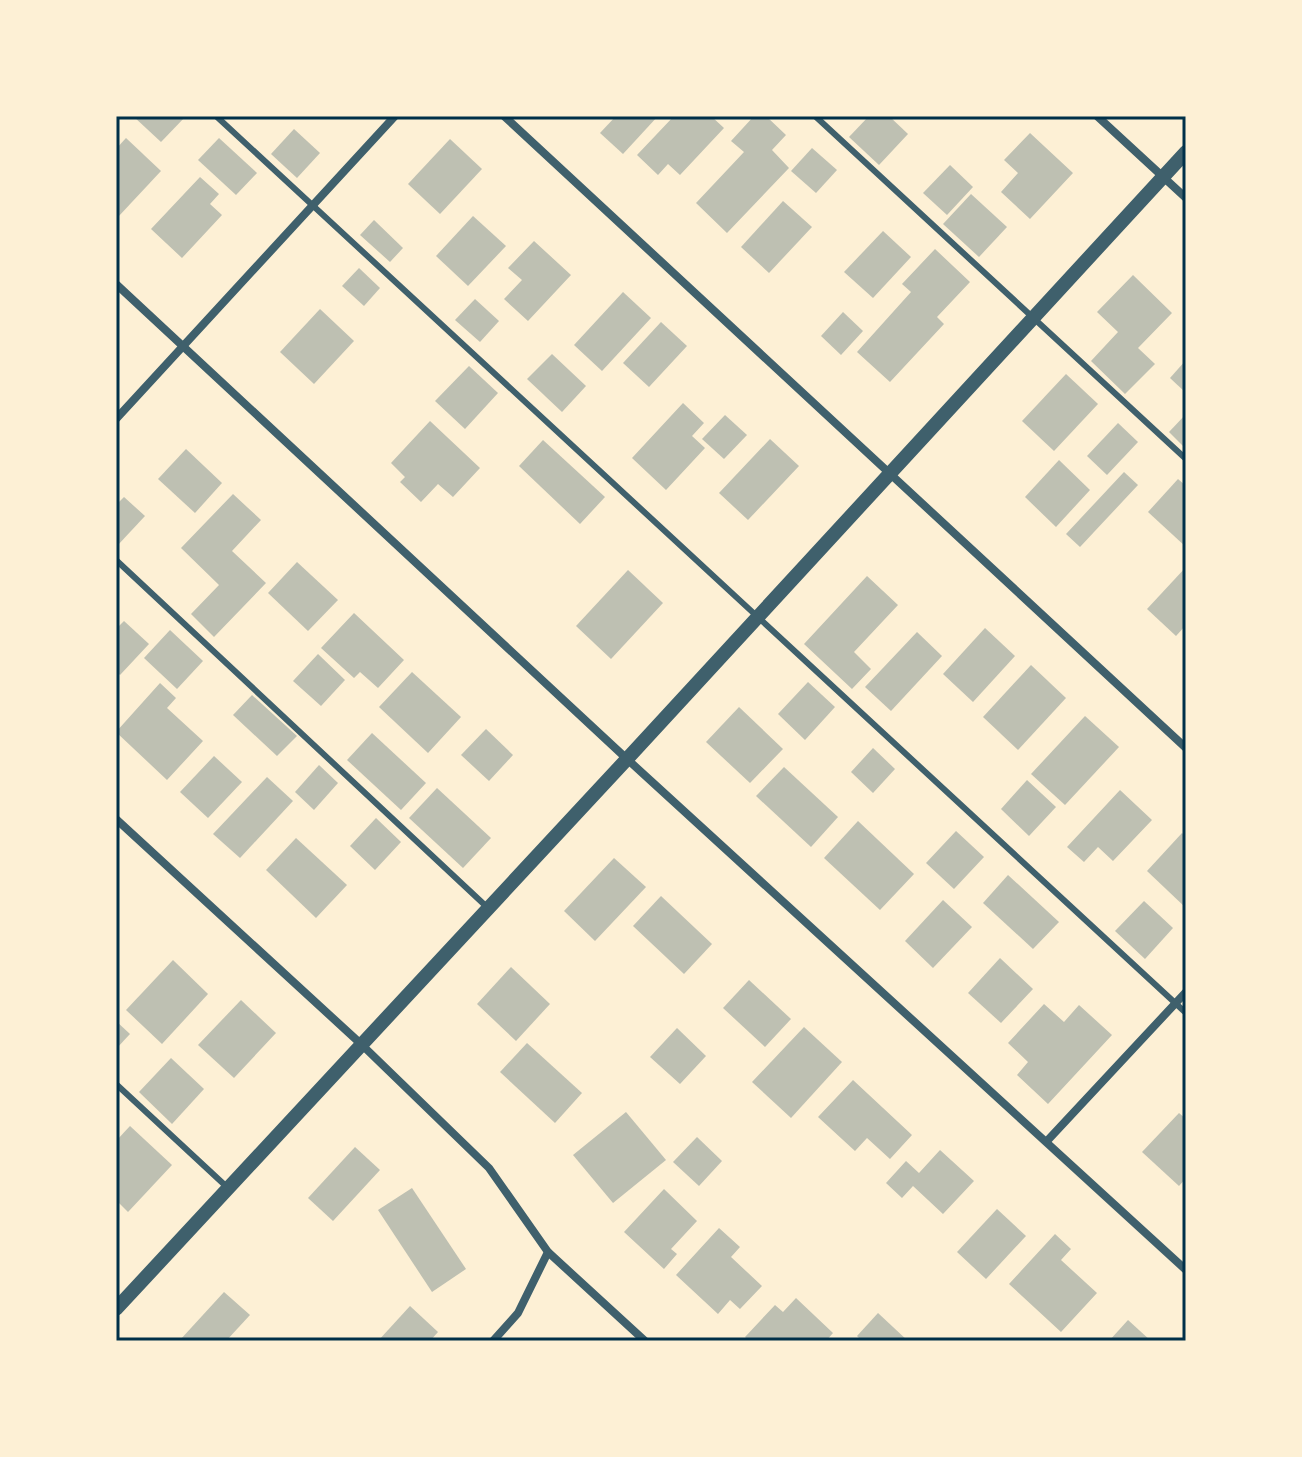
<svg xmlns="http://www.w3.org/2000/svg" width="1302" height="1457" viewBox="0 0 1302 1457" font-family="Figtree,sans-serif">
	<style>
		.building { fill: #bec0b2 }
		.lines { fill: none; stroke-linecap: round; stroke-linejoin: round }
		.service { stroke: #3f606c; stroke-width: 6 }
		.minor { stroke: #3f606c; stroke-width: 8 }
		.tertiary { stroke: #3f606c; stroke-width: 14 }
		.neatline { fill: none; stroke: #003049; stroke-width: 3 }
	</style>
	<rect width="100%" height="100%" fill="#fdf0d5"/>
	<g class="building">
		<path d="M133,116h53l-25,26z"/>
		<path d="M616,116h42l-35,38 -23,-21z"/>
		<path d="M674,116h37l13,12 -44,47 -12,-11 -10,11 -21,-20z"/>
		<path d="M754,116h12l20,19 -14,15 17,18 -62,65 -31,-30 48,-51 -13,-11z"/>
		<path d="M869,116h20l19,18 -29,31 -30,-28z"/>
		<path d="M294,129l26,24 -23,25 -26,-24z"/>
		<path d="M1030,133l43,40 -43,46 -29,-27 17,-19 -14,-13z"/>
		<path d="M126,138l35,33 -43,46 -2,-68z"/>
		<path d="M219,138l38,35 -21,22 -38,-35z"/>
		<path d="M450,139l32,30 -42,45 -32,-30z"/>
		<path d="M812,148l25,22 -21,23 -25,-22z"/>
		<path d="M950,165l23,22 -26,28 -24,-22z"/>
		<path d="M200,177l19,17 -9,10 12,11 -40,43 -31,-29z"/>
		<path d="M971,194l36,33 -28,30 -36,-33z"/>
		<path d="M783,201l29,26 -43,46 -28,-26z"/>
		<path d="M473,216l33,30 -38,40 -32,-30z"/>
		<path d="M374,220l29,28 -13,14 -30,-27z"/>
		<path d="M883,231l28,26 -38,41 -29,-26z"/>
		<path d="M534,241l37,34 -43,46 -24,-22 18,-19 -14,-12z"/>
		<path d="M935,249l35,33 -33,35 7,7 -54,58 -33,-30 54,-60 -9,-8z"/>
		<path d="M359,268l21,20 -16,18 -22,-20z"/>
		<path d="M1133,275l39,38 -34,35 17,16 -30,30 -34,-33 27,-29 -21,-20z"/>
		<path d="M623,292l28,26 -49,53 -28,-26z"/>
		<path d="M475,299l24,22 -19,21 -25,-22z"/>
		<path d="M320,309l34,32 -40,43 -34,-32z"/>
		<path d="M843,312l20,19 -22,24 -20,-19z"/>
		<path d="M661,322l26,24 -38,41 -26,-24z"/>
		<path d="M552,354l34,32 -24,26 -35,-33z"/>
		<path d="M1186,360v33l-16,-15z"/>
		<path d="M469,366l29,27 -33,36 -30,-28z"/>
		<path d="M1066,374l32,30 -44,47 -32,-30z"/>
		<path d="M683,403l21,20 -12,13 13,12 -39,42 -34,-32z"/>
		<path d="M1186,414v35l-17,-17z"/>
		<path d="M725,415l22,20 -23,24 -22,-20z"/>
		<path d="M430,421l50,47 -27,29 -15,-13 -17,18 -21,-20 5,-5 -14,-14z"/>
		<path d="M1118,423l20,19 -31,33 -20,-19z"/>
		<path d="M770,439l29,27 -51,54 -29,-27z"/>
		<path d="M543,440l62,57 -25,27 -61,-58z"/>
		<path d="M186,449l36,34 -27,30 -37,-34z"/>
		<path d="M1059,460l31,30 -34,37 -31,-30z"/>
		<path d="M1124,472l14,13 -58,62 -14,-13z"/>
		<path d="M1178,479l8,7v61l-38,-35z"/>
		<path d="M233,494l28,26 -29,31 34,32 -52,54 -23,-23 28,-29 -38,-37z"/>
		<path d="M124,497l21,19 -28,30 -1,-41z"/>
		<path d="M297,562l41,38 -30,31 -40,-38z"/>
		<path d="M1186,567v58l-10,11 -29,-27z"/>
		<path d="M628,570l35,33 -52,56 -35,-33z"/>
		<path d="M867,576l31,29 -44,47 17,17 -19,20 -48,-45z"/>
		<path d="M354,613l50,47 -26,28 -18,-16 -6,6 -33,-30z"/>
		<path d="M124,621l25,23 -29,31 -4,-4v-42z"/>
		<path d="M985,628l30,28 -42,46 -30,-28z"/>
		<path d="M170,630l33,31 -26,28 -33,-31z"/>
		<path d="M917,632l25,24 -51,55 -26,-24z"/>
		<path d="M318,654l27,26 -24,26 -28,-25z"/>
		<path d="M1031,665l35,33 -48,52 -35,-33z"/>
		<path d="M412,672l49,45 -33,36 -49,-46z"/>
		<path d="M808,682l27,25 -30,33 -27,-26z"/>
		<path d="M160,683l16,15 -9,10 36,33 -36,39 -51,-48z"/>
		<path d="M252,695l45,41 -20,20 -44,-41z"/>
		<path d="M739,707l44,42 -33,34 -44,-41z"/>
		<path d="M1085,716l34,31 -54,58 -34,-31z"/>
		<path d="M486,729l27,26 -24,26 -28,-26z"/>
		<path d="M372,733l54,50 -25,27 -54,-50z"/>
		<path d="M873,748l22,21 -22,24 -22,-21z"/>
		<path d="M214,756l28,26 -34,36 -28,-26z"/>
		<path d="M319,765l19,18 -24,27 -19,-18z"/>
		<path d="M784,767l54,50 -27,30 -55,-51z"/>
		<path d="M267,777l26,24 -53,57 -27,-24z"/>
		<path d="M1027,780l29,27 -27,29 -28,-27z"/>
		<path d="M437,788l54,50 -28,30 -54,-50z"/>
		<path d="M1120,790l32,30 -39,41 -15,-14 -14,15 -17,-15z"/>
		<path d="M376,818l25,24 -26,28 -25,-24z"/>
		<path d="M858,821l56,53 -34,36 -56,-52z"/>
		<path d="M956,831l28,26 -30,32 -28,-26z"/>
		<path d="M1182,833l4,4v71l-39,-37z"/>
		<path d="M296,838l51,47 -31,33 -50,-48z"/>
		<path d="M614,858l32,29 -51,54 -31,-30z"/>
		<path d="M1008,875l51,47 -26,27 -50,-46z"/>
		<path d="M661,896l51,48 -28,30 -51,-48z"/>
		<path d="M943,900l29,27 -39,41 -28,-27z"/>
		<path d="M1144,901l29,27 -28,31 -30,-28z"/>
		<path d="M1000,958l33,31 -32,34 -33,-30z"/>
		<path d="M173,960l35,34 -46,50 -36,-34z"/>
		<path d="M511,967l39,37 -34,37 -39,-37z"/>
		<path d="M749,980l42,39 -26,28 -42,-39z"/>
		<path d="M241,1000l35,33 -42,45 -36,-33z"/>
		<path d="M1044,1004l20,18 15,-17 33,30 -64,69 -31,-29 11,-13 -20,-19z"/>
		<path d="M116,1021l14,13 -14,15z"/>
		<path d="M804,1027l38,35 -51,56 -39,-36z"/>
		<path d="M677,1028l29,28 -26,28 -30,-27z"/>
		<path d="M527,1043l55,50 -27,30 -55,-51z"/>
		<path d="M171,1058l33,31 -32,35 -33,-32z"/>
		<path d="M853,1080l59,55 -22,24 -23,-21 -12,13 -37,-34z"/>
		<path d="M626,1112l40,48 -53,43 -40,-48z"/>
		<path d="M1179,1113l7,6v59l-7,8 -37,-34z"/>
		<path d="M130,1126l42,39 -44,47 -12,-12v-59z"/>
		<path d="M697,1137l25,24 -23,25 -26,-24z"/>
		<path d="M355,1147l25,23 -47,51 -25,-23z"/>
		<path d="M940,1150l34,31 -31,33 -30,-28 -11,12 -16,-15 20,-22 13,12z"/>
		<path d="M412,1188l54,81 -34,23 -54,-82z"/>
		<path d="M664,1189l33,32 -26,28 6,5 -13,15 -40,-37z"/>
		<path d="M997,1209l29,27 -40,43 -29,-27z"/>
		<path d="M719,1228l21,19 -9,10 31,29 -22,23 -10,-9 -12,14 -42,-39z"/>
		<path d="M1055,1234l16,15 -10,11 36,33 -36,39 -52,-48z"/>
		<path d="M224,1292l26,23 -24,26h-45l-1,-1z"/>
		<path d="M796,1298l37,35 -7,8h-77l-4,-4 30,-32 8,7z"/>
		<path d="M410,1306l28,26 -8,9h-52z"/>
		<path d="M878,1313l30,28h-46l-5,-5z"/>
		<path d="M1128,1320l23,21h-42z"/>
	</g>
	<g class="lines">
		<g class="service">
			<path d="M216,116l970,897"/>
			<path d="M815,116l371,343"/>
			<path d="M116,560l372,348"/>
			<path d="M116,1084l112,104"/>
		</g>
		<g class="minor">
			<path d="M504,116l682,632"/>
			<path d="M1097,116l89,82"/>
			<path d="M116,284l511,475 559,511"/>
			<path d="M116,419l279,-303"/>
			<path d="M116,819l245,225 128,124 59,84 97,89"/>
			<path d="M1047,1141l139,-149"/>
			<path d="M493,1341l25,-28 30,-61"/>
		</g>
		<path class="tertiary" d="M116,1309l511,-550 559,-607"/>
	</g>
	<rect width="1302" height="1457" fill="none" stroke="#fdf0d5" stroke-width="236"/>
	<rect x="118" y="118" width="1066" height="1221" class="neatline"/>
</svg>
